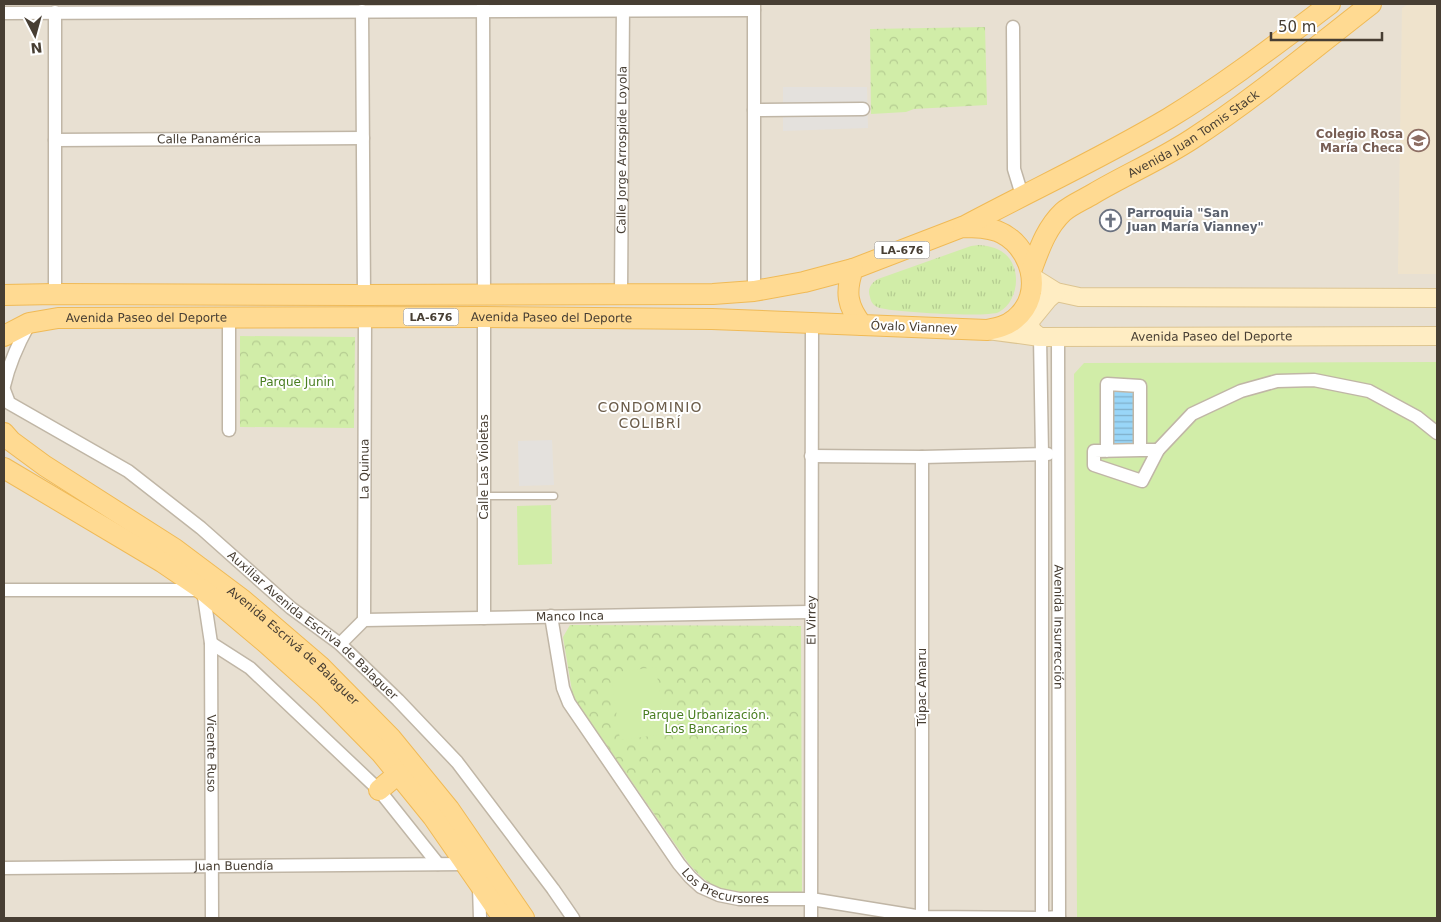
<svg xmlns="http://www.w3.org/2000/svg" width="1441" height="922" viewBox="0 0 1441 922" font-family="'DejaVu Sans',sans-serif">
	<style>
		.residential { fill: #e8e0d2 }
		.education { fill: #efe3cc }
		.grass { fill: url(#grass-tufts) }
		.forest { fill: url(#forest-crowns) }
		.pitch { fill: #d1eda8 }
		.parking { fill: #e4e1dd }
		.water { fill: url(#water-rules) }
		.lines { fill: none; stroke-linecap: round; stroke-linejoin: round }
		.lane-casing { stroke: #c0b6a6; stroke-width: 9 }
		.street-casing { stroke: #c0b6a6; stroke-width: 15 }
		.secondary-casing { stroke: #dcc491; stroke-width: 20 }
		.primary-casing { stroke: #f0ba56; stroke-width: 22 }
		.lane { stroke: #fff; stroke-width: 6 }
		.street { stroke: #fff; stroke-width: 12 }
		.secondary { stroke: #ffedc3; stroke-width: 18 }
		.primary { stroke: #ffda92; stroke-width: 20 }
		.labels { text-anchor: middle; stroke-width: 4; stroke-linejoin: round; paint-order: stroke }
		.shield { fill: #fff; stroke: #7e7870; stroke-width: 1 }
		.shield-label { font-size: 11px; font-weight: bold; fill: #473e33 }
		.street-label { font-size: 12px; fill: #473e33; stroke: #fff }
		.education-label { font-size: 12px; font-weight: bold; fill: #785e54; stroke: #fff; text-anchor: end }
		.worship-label { font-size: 12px; font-weight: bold; fill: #5b616d; stroke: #fff; text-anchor: start }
		.park-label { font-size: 12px; fill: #497e21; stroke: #fff }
		.neighbourhood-label { font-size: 14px; letter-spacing: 1px; fill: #6b5c49; stroke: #fff }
	</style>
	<defs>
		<pattern id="grass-tufts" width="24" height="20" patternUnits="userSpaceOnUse" patternTransform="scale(1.25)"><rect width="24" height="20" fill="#d1eda8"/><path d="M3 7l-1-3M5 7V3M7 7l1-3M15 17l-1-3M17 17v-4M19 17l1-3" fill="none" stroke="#b5cc91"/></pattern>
		<pattern id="forest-crowns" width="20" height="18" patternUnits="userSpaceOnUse" patternTransform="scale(1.25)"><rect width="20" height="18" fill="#d1eda8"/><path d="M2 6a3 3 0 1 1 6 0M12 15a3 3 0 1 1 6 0" fill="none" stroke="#b5cc91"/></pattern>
		<pattern id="water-rules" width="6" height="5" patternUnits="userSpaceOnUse" patternTransform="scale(1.25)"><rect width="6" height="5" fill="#99d6f8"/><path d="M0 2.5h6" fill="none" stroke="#7fafc9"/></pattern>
	</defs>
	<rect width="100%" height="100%" fill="#f4eee4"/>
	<rect class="residential" x="4" y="4" width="1433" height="914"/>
	<path class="education" d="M1408,4h29v270h-39l4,-266z"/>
	<path class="grass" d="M979,245c12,1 23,4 30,13 13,17 7,45 -10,54 -11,6 -105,0 -119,-4 -6,-2 -9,-5 -10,-11 -3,-8 1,-14 8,-18l93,-33z"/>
	<g class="forest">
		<path d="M985,27l2,78 -73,4 -8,3 -35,2 -1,-85z"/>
		<path d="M240,336l115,1 -1,91 -114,-1z"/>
		<path d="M570,625l231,1 1,266c-20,0 -70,4 -86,-5 -11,-6 -19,-14 -27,-23l-116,-167 -10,-60z"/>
	</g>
	<g class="pitch">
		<path d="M1437,362v556h-360l-3,-544 10,-11z"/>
		<path d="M551,505l1,59 -34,1 -1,-59z"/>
		<path d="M656,667l9,67 -45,6 -9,-67z"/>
	</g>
	<g class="parking">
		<path d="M783,87h84l1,41 -85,3z"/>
		<path d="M552,440l2,45 -35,1 -1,-45z"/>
	</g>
	<path class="water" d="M1110,391h27l-1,55h-27z"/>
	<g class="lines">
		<defs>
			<path id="lane" d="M484,496h70"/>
			<g id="street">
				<path d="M483,4l1,290"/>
				<path d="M754,4v287"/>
				<path d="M362,11l2,284"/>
				<path d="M55,12v282"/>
				<path d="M4,13l750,-3"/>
				<path d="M1013,27l1,142 8,26"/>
				<path d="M754,110l109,-1"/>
				<path id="s1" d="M55,140l308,-2"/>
				<path id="s2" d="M621,295l2,-291"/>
				<path d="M484,317v301"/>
				<path d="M1040,337l2,117v464"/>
				<path id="s3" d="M1058,337l1,581"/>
				<path d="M4,386c5,-22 14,-42 25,-62"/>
				<path id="s4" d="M4,390l5,13 119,68 73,57 90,80 49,36 58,56 59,62 96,127 20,29"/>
				<path d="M229,430v-113"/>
				<path d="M1158,450l34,-36 49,-23 36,-10 37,-1 55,11 48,26 20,16"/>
				<path d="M1107,451v-67l33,2v64l-46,1v14l48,16 16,-31h-18"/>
				<path d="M811,456l111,1 126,-3"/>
				<path d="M4,590h197"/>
				<path id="s5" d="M203,590l8,53 1,275"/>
				<path id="s6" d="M551,616l12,72 6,15 110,161 11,13 11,10 18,8 20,4h72l111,18 120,1 17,-1"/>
				<path id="s7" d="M364,620l1,-303"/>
				<path d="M211,643l39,25 129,122 59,74"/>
				<path id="s8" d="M340,644l24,-24 446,-8"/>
				<path id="s9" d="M4,868l461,-4"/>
				<path d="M479,886l1,32"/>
				<path d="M922,917v-460"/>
				<path id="s10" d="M811,918l1,-595"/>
			</g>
			<g id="secondary">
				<path d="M1032,277l24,15 23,5 358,1"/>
				<path id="s11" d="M988,330l52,7 397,-1"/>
				<path d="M1040,337c-7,-5 -10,-7 -10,-16l18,-22 8,-7"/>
			</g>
			<g id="primary">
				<path d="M962,227c12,0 23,0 35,4 34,13 49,63 18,88 -8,7 -18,9 -28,11l-125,-5c-15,-19 -17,-33 -9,-56z"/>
				<path d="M963,227c69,-37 139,-69 206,-109 56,-34 109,-75 161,-114"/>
				<path id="s12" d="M1031,271c8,-21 15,-43 32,-59 8,-7 20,-12 30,-18 32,-19 67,-34 99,-55 62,-40 121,-90 179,-135"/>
				<path d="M4,295l51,-1 309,1 349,-1 41,-3 50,-9 49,-13"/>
				<path id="s13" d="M4,336l25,-13 29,-5 426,-1 228,2 150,6"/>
				<path id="s14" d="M4,433l7,8 34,25 130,83 68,51 77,66 71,72 58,71 75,109"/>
				<path d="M4,468l158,94 41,28 63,53 58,52 57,58 52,64 70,101"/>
				<path d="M379,790l19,-16"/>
			</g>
		</defs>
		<use href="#lane" class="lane-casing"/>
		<use href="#street" class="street-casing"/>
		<use href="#secondary" class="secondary-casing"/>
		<use href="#primary" class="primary-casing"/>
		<use href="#lane" class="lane"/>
		<use href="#street" class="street"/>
		<use href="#secondary" class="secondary"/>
		<use href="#primary" class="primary"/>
	</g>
	<defs>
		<symbol id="school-ring" viewBox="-11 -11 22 22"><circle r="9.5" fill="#fff" stroke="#8d6e63" stroke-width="1.5"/><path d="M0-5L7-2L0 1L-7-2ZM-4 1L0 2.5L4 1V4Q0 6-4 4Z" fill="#8d6e63"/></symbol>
		<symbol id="church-ring" viewBox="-11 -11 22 22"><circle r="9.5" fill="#fff" stroke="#6b7280" stroke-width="1.5"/><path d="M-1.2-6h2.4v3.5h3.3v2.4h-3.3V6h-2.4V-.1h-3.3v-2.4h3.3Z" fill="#6b7280"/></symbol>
	</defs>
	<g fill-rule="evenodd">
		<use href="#school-ring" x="1406" y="128" width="25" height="25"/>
		<use href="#church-ring" x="1098" y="208" width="25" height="25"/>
	</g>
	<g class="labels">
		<g class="shield">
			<rect x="874.5" y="241.5" width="55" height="17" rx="4"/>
			<rect x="403.5" y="308.5" width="55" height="17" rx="4"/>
		</g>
		<g class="shield-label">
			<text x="902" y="254">LA-676</text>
			<text x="431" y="321">LA-676</text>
		</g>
		<g class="street-label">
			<text dy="4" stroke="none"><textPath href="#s12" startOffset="220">Avenida Juan Tomis Stack</textPath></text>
			<text dy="4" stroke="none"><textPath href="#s1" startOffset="154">Calle Panamérica</textPath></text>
			<text dy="4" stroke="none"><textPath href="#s2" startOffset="145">Calle Jorge Arrospide Loyola</textPath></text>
			<text dy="4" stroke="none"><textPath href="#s13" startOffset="146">Avenida Paseo del Deporte</textPath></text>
			<text dy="4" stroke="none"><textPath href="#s13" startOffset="551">Avenida Paseo del Deporte</textPath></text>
			<text transform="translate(914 327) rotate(2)" y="4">Óvalo Vianney</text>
			<text dy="4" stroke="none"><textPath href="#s11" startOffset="224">Avenida Paseo del Deporte</textPath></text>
			<text transform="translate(484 467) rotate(-90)" y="4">Calle Las Violetas</text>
			<text dy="4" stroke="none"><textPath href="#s7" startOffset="151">La Quinua</textPath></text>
			<text dy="4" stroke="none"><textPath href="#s8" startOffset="240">Manco Inca</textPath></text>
			<text dy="4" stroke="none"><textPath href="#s10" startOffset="298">El Virrey</textPath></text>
			<text dy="4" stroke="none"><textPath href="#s4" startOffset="392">Auxiliar Avenida Escriva de Balaguer</textPath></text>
			<text dy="4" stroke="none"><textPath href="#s3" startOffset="290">Avenida Insurrección</textPath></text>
			<text dy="4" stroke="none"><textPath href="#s14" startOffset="360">Avenida Escrivá de Balaguer</textPath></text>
			<text transform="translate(922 687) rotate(-90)" y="4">Túpac Amaru</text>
			<text dy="4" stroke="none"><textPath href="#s5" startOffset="164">Vicente Ruso</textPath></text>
			<text dy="4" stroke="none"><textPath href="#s9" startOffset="230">Juan Buendía</textPath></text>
			<text dy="4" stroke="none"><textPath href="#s6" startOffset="339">Los Precursores</textPath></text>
		</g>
		<g class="education-label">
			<text x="1403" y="138">Colegio Rosa<tspan x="1403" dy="14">María Checa</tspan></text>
		</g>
		<g class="worship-label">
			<text x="1127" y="217">Parroquia "San<tspan x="1127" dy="14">Juan María Vianney"</tspan></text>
		</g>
		<g class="park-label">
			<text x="297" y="386">Parque Junin</text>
			<text x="706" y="719">Parque Urbanización.<tspan x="706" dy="14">Los Bancarios</tspan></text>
		</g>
		<g class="neighbourhood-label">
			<text x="650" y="412">CONDOMINIO<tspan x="650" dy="16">COLIBRÍ</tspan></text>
		</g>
	</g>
	<rect width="1441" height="922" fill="none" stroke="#473e33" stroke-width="10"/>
	<g transform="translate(35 35) rotate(174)" stroke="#ffffff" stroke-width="4" paint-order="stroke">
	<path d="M0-4L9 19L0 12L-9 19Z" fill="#473e33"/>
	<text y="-8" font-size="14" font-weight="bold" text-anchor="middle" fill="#473e33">N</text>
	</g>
	<path d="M1271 32v8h111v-8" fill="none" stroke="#473e33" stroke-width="2.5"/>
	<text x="1278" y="32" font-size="15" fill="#473e33" stroke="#ffffff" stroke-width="4" paint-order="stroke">50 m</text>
</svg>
